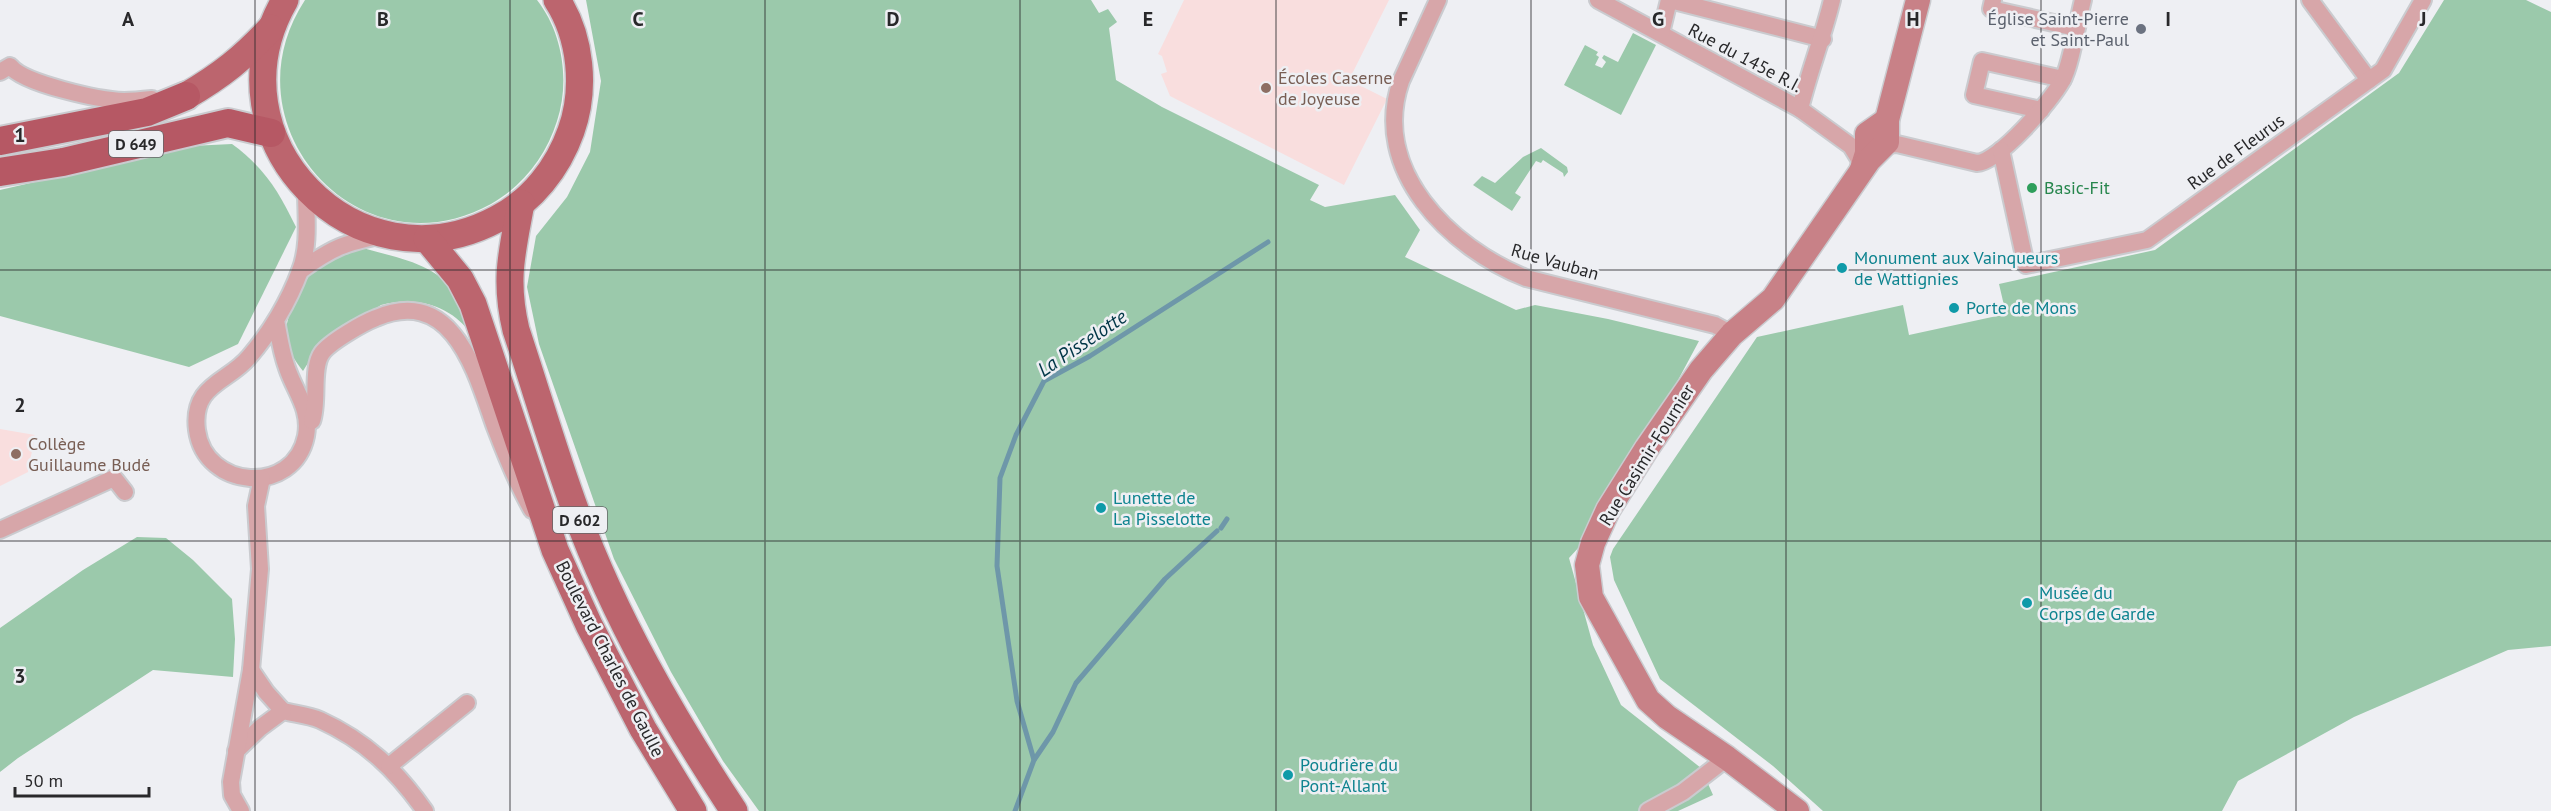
<svg xmlns="http://www.w3.org/2000/svg" width="2551" height="811" viewBox="0 0 2551 811" font-family="'PT Sans',sans-serif">
	<style>
		.education { fill: #f9dede }
		.green { fill: #9bc9ab }
		.lines { fill: none; stroke-linecap: round; stroke-linejoin: round }
		.stream { stroke: #6e97a9; stroke-width: 5 }
		.minor-casing { stroke: #cacbcf; stroke-width: 20 }
		.secondary-casing { stroke: #cacbcf; stroke-width: 27 }
		.primary-casing { stroke: #cacbcf; stroke-width: 30 }
		.trunk-casing { stroke: #cacbcf; stroke-width: 32 }
		.minor { stroke: #d7a6a9; stroke-width: 16 }
		.secondary { stroke: #c88187; stroke-width: 24 }
		.primary { stroke: #bc656e; stroke-width: 27 }
		.trunk { stroke: #b65864; stroke-width: 28 }
		.grid { fill: none; stroke: #28282a; stroke-width: 1.5; stroke-opacity: 0.55 }
		.worship-dot { fill: #6b7280; stroke: #eeeff3; stroke-width: 2 }
		.education-dot { fill: #8d6e63; stroke: #eeeff3; stroke-width: 2 }
		.leisure-dot { fill: #2e9e5b; stroke: #eeeff3; stroke-width: 2 }
		.culture-dot { fill: #0f9aa8; stroke: #eeeff3; stroke-width: 2 }
		.labels { text-anchor: middle; stroke-width: 5; stroke-linejoin: round; paint-order: stroke }
		.shield { fill: #eeeff3; stroke: #636466; stroke-width: 1.5 }
		.shield-label { font-size: 16px; font-weight: bold; fill: #28282a }
		.worship-label { font-size: 18px; fill: #5b616d; stroke: #eeeff3; text-anchor: end }
		.street-label { font-size: 18px; fill: #28282a; stroke: #eeeff3 }
		.education-label { font-size: 18px; fill: #785e54; stroke: #eeeff3; text-anchor: start }
		.leisure-label { font-size: 18px; fill: #27864d; stroke: #eeeff3; text-anchor: start }
		.culture-label { font-size: 18px; fill: #0d838f; stroke: #eeeff3; text-anchor: start }
		.water-label { font-size: 20px; font-style: italic; fill: #003647; stroke: #eeeff3 }
		.grid-label { font-size: 20px; text-anchor: middle; font-weight: bold; fill: #28282a; stroke: #eeeff3; stroke-width: 5; stroke-linejoin: round; paint-order: stroke }
	</style>
	<rect width="100%" height="100%" fill="#eeeff3"/>
	<g class="education">
		<path d="M1184,0h205l-40,80 38,19 -43,86 -174,-89 -9,-22 6,-2 -5,-16 -4,-2z"/>
		<path d="M0,429l35,6 -7,37 -28,14z"/>
	</g>
	<g class="green">
		<path d="M305,0h232c26,33 33,82 20,121 -11,35 -34,65 -66,83 -132,73 -268,-79 -186,-204z"/>
		<path d="M586,0h505l8,13 9,-4 9,13 -8,6 7,52 46,27 157,78 -9,15 15,7 70,-12 25,35 -15,27 111,53 19,-5 73,14 91,22 -97,181 -33,36 24,87 28,60 80,63 12,27 -35,16h-919l-36,-50 -52,-89 -57,-113 -75,-215 -12,-57 9,-51 31,-39 23,-45 11,-71z"/>
		<path d="M2444,0h82l25,12v634l-43,4 -154,67 -116,64 -16,30h-399l-50,-45 -113,-87 -46,-99 -4,-23 3,-8 144,-212 146,-32 6,30 97,-21 -7,-30 156,-34 244,-177z"/>
		<path d="M1633,33l23,12 -35,70 -57,-30 21,-40 13,7 -2,3 3,2 -4,8 7,3 4,-6 -4,-4 2,-3 14,7z"/>
		<path d="M232,144c33,24 47,48 64,83l-58,117 -49,23 -189,-51v-126l191,-44z"/>
		<path d="M1541,148l26,19 1,5 -4,5 -1,-4 -20,-13 -2,3 -5,-2 -21,32 6,4 -9,14 -39,-26 9,-9 13,7 28,-26z"/>
		<path d="M363,248c34,10 79,16 96,52 5,9 7,21 10,31 -21,-27 -56,-35 -88,-26 -30,20 -59,34 -78,66 -9,-11 -16,-23 -17,-37 -1,-21 23,-66 41,-76 10,-6 25,-7 36,-10z"/>
		<path d="M137,537l29,1 27,22 39,39 3,40 -2,38 -80,-7 -135,88 -18,14v-144l83,-58z"/>
	</g>
	<g class="lines">
		<g class="stream">
			<path d="M1221,528l6,-9"/>
			<path d="M1034,760l-17,-59 -20,-135 3,-88 16,-43 28,-54 46,-25 178,-114"/>
			<path d="M1015,811l19,-51 19,-28 23,-49 89,-104 52,-48"/>
		</g>
		<defs>
			<g id="minor">
				<path d="M1438,0l-37,81c-31,89 49,167 125,197l189,47 17,9"/>
				<path d="M1598,0l202,109 51,37 8,13 2,11"/>
				<path d="M1670,0l153,39"/>
				<path d="M1993,0l-2,9 85,19"/>
				<path d="M2310,0l59,80"/>
				<path d="M1661,33l8,-33"/>
				<path d="M0,72l10,-6c14,18 90,34 114,35 9,0 19,-1 28,-2"/>
				<path d="M1800,109c9,-37 23,-72 32,-109"/>
				<path d="M2041,110l-67,-15 8,-34 81,18"/>
				<path d="M1885,145l12,-1 80,19c22,-1 74,-62 85,-82 9,-15 16,-62 21,-81"/>
				<path d="M2001,150l25,115 121,-25 236,-170 40,-70"/>
				<path d="M300,271c33,-24 45,-28 83,-36"/>
				<path d="M276,320c3,16 5,32 11,48 8,24 24,41 19,68 -12,60 -101,54 -109,-6 -6,-46 32,-48 52,-73 21,-24 40,-56 51,-86 10,-26 6,-55 6,-81"/>
				<path d="M312,421c7,-19 -1,-53 10,-68 8,-11 41,-30 54,-35 78,-33 100,56 119,109 11,29 22,57 37,83"/>
				<path d="M0,530l114,-52 11,14"/>
				<path d="M283,711c12,3 26,4 37,9 46,21 76,50 105,91"/>
				<path d="M236,751l24,-23 23,-17 -17,-19 -15,-22"/>
				<path d="M389,766l78,-63"/>
				<path d="M241,811l-9,-16 -1,-13 20,-112 9,-101 -4,-63 6,-28"/>
				<path d="M1648,811l35,-19 44,-34"/>
			</g>
			<g id="secondary">
				<path d="M1862,169l5,-16v-19l20,-14"/>
				<path d="M1797,811l-70,-53 -60,-41 -19,-17 -57,-103 -4,-32 6,-22 15,-33 39,-62 54,-78 31,-36 41,-35 96,-139 18,-18v-22l31,-120"/>
			</g>
			<g id="primary">
				<path d="M285,0c-80,139 71,294 212,219 35,-18 61,-51 74,-88 15,-42 10,-94 -14,-131"/>
				<path d="M186,96c36,-21 57,-38 85,-68"/>
				<path d="M521,203c-9,50 -17,76 -5,127 20,60 38,122 60,182 39,106 96,205 158,299"/>
				<path d="M427,239l33,40 13,25 82,246 34,75 54,104 50,82"/>
			</g>
			<g id="trunk">
				<path d="M0,141l147,-29 39,-16"/>
				<path d="M0,172l63,-10 165,-39 43,10"/>
			</g>
		</defs>
		<use href="#minor" class="minor-casing"/>
		<use href="#secondary" class="secondary-casing"/>
		<use href="#primary" class="primary-casing"/>
		<use href="#trunk" class="trunk-casing"/>
		<use href="#minor" class="minor"/>
		<use href="#secondary" class="secondary"/>
		<use href="#primary" class="primary"/>
		<use href="#trunk" class="trunk"/>
	</g>
	<path class="grid" d="M255,0v811M510,0v811M765,0v811M1020,0v811M1276,0v811M1531,0v811M1786,0v811M2041,0v811M2296,0v811M0,270h2551M0,541h2551"/>
	<circle class="worship-dot" cx="2141" cy="29" r="6"/>
	<g class="education-dot">
		<circle cx="1266" cy="88" r="6"/>
		<circle cx="16" cy="454" r="6"/>
	</g>
	<circle class="leisure-dot" cx="2032" cy="188" r="6"/>
	<g class="culture-dot">
		<circle cx="1842" cy="268" r="6"/>
		<circle cx="1954" cy="308" r="6"/>
		<circle cx="1101" cy="508" r="6"/>
		<circle cx="2027" cy="603" r="6"/>
		<circle cx="1288" cy="775" r="6"/>
	</g>
	<g class="labels">
		<g class="shield">
			<rect x="109" y="131" width="54" height="26" rx="4.5"/>
			<rect x="553" y="507" width="54" height="26" rx="4.5"/>
		</g>
		<g class="shield-label">
			<text x="136" y="150">D 649</text>
			<text x="580" y="526">D 602</text>
		</g>
		<g class="worship-label">
			<text x="2129" y="25">Église Saint-Pierre<tspan x="2129" dy="21">et Saint-Paul</tspan></text>
		</g>
		<g class="street-label">
			<text transform="translate(1745 58) rotate(28)" y="6">Rue du 145e R.I.</text>
			<text transform="translate(2236 152) rotate(-36)" y="6">Rue de Fleurus</text>
			<text transform="translate(1555 262) rotate(16)" y="6">Rue Vauban</text>
			<text transform="translate(1647 455) rotate(-58)" y="6">Rue Casimir-Fournier</text>
			<text transform="translate(610 659) rotate(63)" y="6">Boulevard Charles de Gaulle</text>
		</g>
		<g class="education-label">
			<text x="1278" y="84">Écoles Caserne<tspan x="1278" dy="21">de Joyeuse</tspan></text>
			<text x="28" y="450">Collège<tspan x="28" dy="21">Guillaume Budé</tspan></text>
		</g>
		<g class="leisure-label">
			<text x="2044" y="194">Basic-Fit</text>
		</g>
		<g class="culture-label">
			<text x="1854" y="264">Monument aux Vainqueurs<tspan x="1854" dy="21">de Wattignies</tspan></text>
			<text x="1966" y="314">Porte de Mons</text>
			<text x="1113" y="504">Lunette de<tspan x="1113" dy="21">La Pisselotte</tspan></text>
			<text x="2039" y="599">Musée du<tspan x="2039" dy="21">Corps de Garde</tspan></text>
			<text x="1300" y="771">Poudrière du<tspan x="1300" dy="21">Pont-Allant</tspan></text>
		</g>
		<g class="water-label">
			<text transform="translate(1082 343) rotate(-34)" y="7">La Pisselotte</text>
		</g>
	</g>
	<g class="grid-label">
		<text x="128" y="26">A</text>
		<text x="383" y="26">B</text>
		<text x="638" y="26">C</text>
		<text x="893" y="26">D</text>
		<text x="1148" y="26">E</text>
		<text x="1403" y="26">F</text>
		<text x="1658" y="26">G</text>
		<text x="1913" y="26">H</text>
		<text x="2168" y="26">I</text>
		<text x="2423" y="26">J</text>
		<text x="20" y="142">1</text>
		<text x="20" y="412">2</text>
		<text x="20" y="683">3</text>
	</g>
	<path d="M15 787v9h134v-9" fill="none" stroke="#28282a" stroke-width="3"/>
	<text x="24" y="787" font-size="18" fill="#28282a" stroke="#eeeff3" stroke-width="4.5" paint-order="stroke">50 m</text>
</svg>
